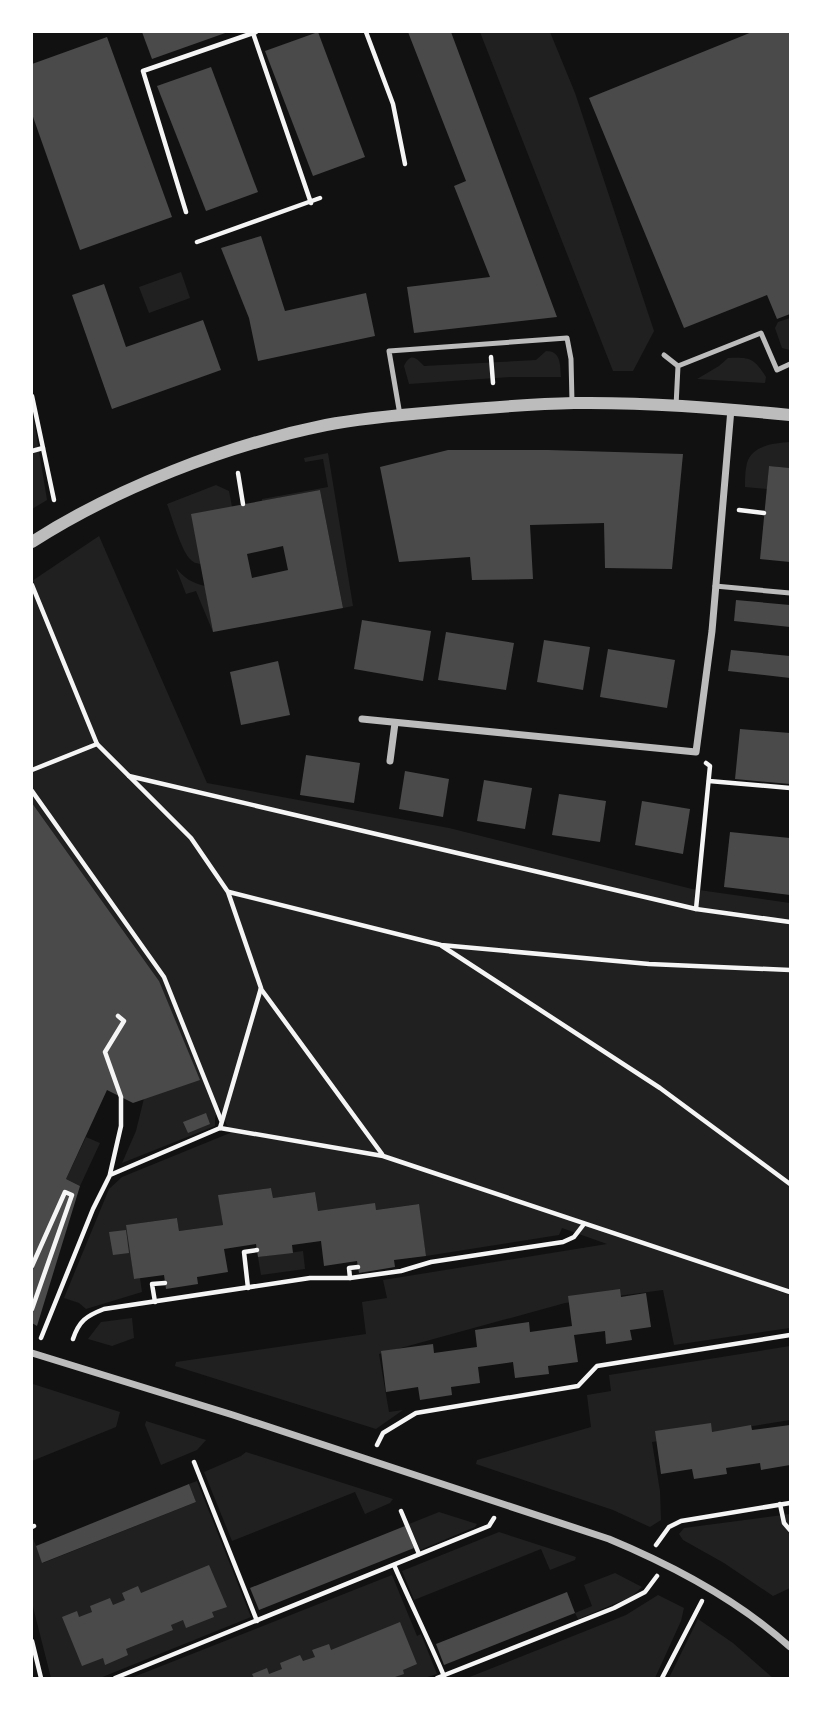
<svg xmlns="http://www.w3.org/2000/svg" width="822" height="1710" viewBox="0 0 822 1710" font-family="'Source Sans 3',sans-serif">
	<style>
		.green { fill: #202020 }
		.building { fill: #4a4a4a; fill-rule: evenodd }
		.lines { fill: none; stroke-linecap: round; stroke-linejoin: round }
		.path { stroke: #f5f5f5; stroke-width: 4.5 }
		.service { stroke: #bcbcbc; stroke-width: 5 }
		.minor { stroke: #bcbcbc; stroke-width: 7 }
		.tertiary { stroke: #bcbcbc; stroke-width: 12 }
	</style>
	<rect width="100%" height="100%" fill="#111"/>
	<g class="green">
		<path d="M480,32h70l25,61 79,238 -21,40h-20z"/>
		<path d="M181,272l9,26 -41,15 -10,-26z"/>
		<path d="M790,318v32l-8,-2 -7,-20 3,-6z"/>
		<path d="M546,351c15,0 14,13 15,26h-50l-102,7 -5,-18c7,-14 12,-8 20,0l112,-6z"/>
		<path d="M728,358c22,-1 26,0 38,19l-1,6 -68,-4 22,-13z"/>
		<path d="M32,409l15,91 -15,9z"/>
		<path d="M790,442v26l-21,-2 -2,23 -22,-2c0,-8 0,-16 2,-24 5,-18 28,-20 43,-21z"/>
		<path d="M328,453l25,153 -10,2 -23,-118 -58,11v-2l66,-12 -5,-28 -18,3 -1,-4z"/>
		<path d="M216,485l13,6 3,16 -31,57c-6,-1 -7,-1 -11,-5 -9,-9 -18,-42 -23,-55z"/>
		<path d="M99,536l108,247 242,45 243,61 98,14v425l-116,17 -11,-55 -98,13 -186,51 10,58 14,-2 -27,19 -201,-63 1,-4 190,-28 -4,-32 25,-4 -4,-18 224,-36 -45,-16 -3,7 -133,21 -8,-52 -42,6 -58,1 -3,-19 -42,6 -2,-10 -52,7 4,30 -44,6 -2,-13 -50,7 7,54 6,-1 2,14 -56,17 -7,-6 -15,-5 45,-109 13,-12 108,-44 -11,-27 -4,12v8l-93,37 14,-32 11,-45 -29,-38 41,-67 -127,-178v-222z"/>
		<path d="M176,568c8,10 16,15 29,18l8,46 -17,-41 -10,3z"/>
		<path d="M86,1137l14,6 -20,43 -14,-7z"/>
		<path d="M303,1251l2,18 -44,6 -3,-18z"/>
		<path d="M132,1318l2,20 -22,8 -24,-7 13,-17z"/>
		<path d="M790,1346v74l-138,22 8,49 1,29 -11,7 -37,-17 -137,-46 1,-4 114,-33 -4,-32 24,-4 -2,-16z"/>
		<path d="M33,1384l87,28 -4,15 -84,34z"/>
		<path d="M146,1421l60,19 -9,10 -36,15 -16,-40z"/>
		<path d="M246,1452l147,47 -3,4 -25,11 -10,-22 -123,49 -28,-69 37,-16z"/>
		<path d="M197,1481l54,136 -151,61h-49l-19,-75v-67l11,27 153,-61 -7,-18z"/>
		<path d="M439,1512l38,12 -2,3 -55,23 -11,-26z"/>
		<path d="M790,1514v74l-17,8 -49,-33 -41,-23 -4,-6 5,-6z"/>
		<path d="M499,1532l77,25 -1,3 -25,10 -9,-21 -127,51 -12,-29z"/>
		<path d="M615,1573l27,14 -11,10 -53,22 -3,-6 17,-7 -8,-21z"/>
		<path d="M392,1575l25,61 4,-2 16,40 -13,4h-293z"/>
		<path d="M658,1595l26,13 -3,13 -26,57h-188l159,-63z"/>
		<path d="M698,1619l35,24 40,35h-104z"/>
	</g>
	<g class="building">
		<path d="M142,32h86l-76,27z"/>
		<path d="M318,32l47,125 -52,19 -48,-125z"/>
		<path d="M408,32h43l106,285 -143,16 -7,-46 83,-10 -36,-91 12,-5z"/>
		<path d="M752,32h38v282l-13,5 -10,-24 -83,33 -95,-230z"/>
		<path d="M107,37l65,180 -92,33 -48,-136v-50z"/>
		<path d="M211,67l47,125 -52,19 -49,-125z"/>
		<path d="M261,236l24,75 81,-18 9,43 -117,25 -9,-43 -28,-70z"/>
		<path d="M104,284l22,63 77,-27 18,50 -109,39 -40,-114z"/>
		<path d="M448,450h100l135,4 -11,115 -67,-1 -1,-45 -74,2 3,54 -61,1 -2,-23 -71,5 -19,-95z"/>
		<path d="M769,466l21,2v94l-30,-3z"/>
		<path d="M320,490l23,118 -130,24 -22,-118zM283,546l5,24 -36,8 -5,-24z"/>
		<path d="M736,600l54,5v22l-56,-6z"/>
		<path d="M362,620l69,11 -8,50 -69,-12z"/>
		<path d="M446,632l68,11 -8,47 -68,-10z"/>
		<path d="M544,640l46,7 -7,43 -46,-8z"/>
		<path d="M608,649l67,11 -8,48 -67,-11z"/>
		<path d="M731,650l59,6v22l-62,-7z"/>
		<path d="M278,661l12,54 -49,10 -11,-53z"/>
		<path d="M740,729l50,4v51l-55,-5z"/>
		<path d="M306,755l54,8 -6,40 -54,-8z"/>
		<path d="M405,771l44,8 -6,38 -44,-8z"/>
		<path d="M484,780l48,8 -7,41 -48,-8z"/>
		<path d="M559,794l47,7 -6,41 -48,-7z"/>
		<path d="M642,801l48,8 -7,45 -48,-9z"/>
		<path d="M32,803l127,178 41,99 -67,23 -26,-13 -41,89 14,7 -43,140 -5,-3z"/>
		<path d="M730,832l60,6v57l-66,-8z"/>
		<path d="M206,1113l4,11 -22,9 -5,-11z"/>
		<path d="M271,1188l2,10 42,-6 3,19 57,-8 1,7 43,-6 7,52 -32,4 1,7 -36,6 -2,-12 -33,5 -3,-25 -29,4 1,8 -35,4 -2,-13 -32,5 4,23 -31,5 1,7 -32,5 -2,-14 -30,4 -8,-54 51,-7 2,13 44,-6 -5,-30z"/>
		<path d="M126,1230l3,23 -16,2 -4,-23z"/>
		<path d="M620,1289l1,8 25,-4 5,34 -21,3 2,10 -26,4 -1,-13 -31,4 4,27 -30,4 1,8 -34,4 -2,-16 -35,5 2,16 -29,4 1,8 -32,5 -2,-13 -32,5 -5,-41 52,-7 1,9 43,-6 -2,-17 54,-8 1,10 42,-6 -4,-30z"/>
		<path d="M711,1423l1,9 39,-7 1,5 38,-5v40l-29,5 -1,-7 -34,5 1,6 -33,5 -2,-10 -31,5 -6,-43z"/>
		<path d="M189,1484l7,18 -154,61 -6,-17z"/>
		<path d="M405,1526l9,22 -155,62 -9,-22z"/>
		<path d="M209,1565l18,42 -15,5 2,5 -28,11 -3,-8 -12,5 2,5 -47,19 2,6 -23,10 -2,-7 -21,8 -20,-49 15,-6 2,6 13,-5 -2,-6 20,-8 3,7 12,-5 -3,-7 16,-7 3,7z"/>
		<path d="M567,1592l8,21 -131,52 -8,-21z"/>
		<path d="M400,1622l17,42 -14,6 1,4 -12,4h-18l-1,-1 -4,1h-115l-2,-4 15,-6 2,6 13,-5 -2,-6 20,-8 3,6 12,-4 -3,-7 17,-6 2,6z"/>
	</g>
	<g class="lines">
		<g class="path">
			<path d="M366,32l27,72 12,60"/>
			<path d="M253,33l58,170"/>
			<path d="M186,212l-43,-141 113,-39"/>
			<path d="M197,242l123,-44"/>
			<path d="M491,357l2,26"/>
			<path d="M32,396l22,104"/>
			<path d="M32,451l11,-3"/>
			<path d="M238,473l5,31"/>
			<path d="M739,510l25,3"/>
			<path d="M32,585l65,159 94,94 37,54 33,96 -41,140"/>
			<path d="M32,770l65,-26"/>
			<path d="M129,776l567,133 94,13"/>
			<path d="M709,781l81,7"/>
			<path d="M32,791l132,186 57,143"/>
			<path d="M229,892l212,53 208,19 141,6"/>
			<path d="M696,909l14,-143 -4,-3"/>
			<path d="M442,946l218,142 130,96"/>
			<path d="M261,989l121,165"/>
			<path d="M110,1174l11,-48v-29l-16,-45 19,-31 -6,-5"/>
			<path d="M32,1266l33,-74 7,3 -40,114"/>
			<path d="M350,1278l-1,-10 9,-1"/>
			<path d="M248,1288l-4,-36 13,-2"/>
			<path d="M155,1302l-3,-18 13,-1"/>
			<path d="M41,1338l52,-129 17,-34 110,-47 163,28 407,136"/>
			<path d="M73,1339c6,-18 13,-23 31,-30l206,-31h40l51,-7 30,-9 132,-20 11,-5 10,-13"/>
			<path d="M377,1445l6,-12 33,-20 162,-27 19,-20 193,-31"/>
			<path d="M194,1462l63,159"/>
			<path d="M780,1504l4,19 6,7"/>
			<path d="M401,1511l18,43"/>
			<path d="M32,1527l2,-1"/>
			<path d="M656,1545l13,-18 12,-6 109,-18"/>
			<path d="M394,1565c16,37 34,73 50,111"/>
			<path d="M32,1641l9,37"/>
			<path d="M115,1678l374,-152 5,-8"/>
			<path d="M437,1678l177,-70 31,-16 12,-16"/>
			<path d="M662,1678l40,-77"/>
		</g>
		<g class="service">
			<path d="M664,355l14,11"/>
			<path d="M676,406l2,-40 83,-33 16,37 13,-6"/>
			<path d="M400,415l-11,-64 178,-13 4,21 1,43"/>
			<path d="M715,586l75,7"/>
		</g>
		<g class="minor">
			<path d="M362,719l334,33 16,-121 19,-222"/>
			<path d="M390,761l5,-38"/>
			<path d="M32,1353l201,62 376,124c65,27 129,61 181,108"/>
		</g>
		<path class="tertiary" d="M32,542c84,-54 195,-97 294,-117 36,-7 73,-10 110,-13 46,-4 92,-8 138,-9 72,-1 144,5 216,12"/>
	</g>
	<rect width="822" height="1710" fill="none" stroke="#ffffff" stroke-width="66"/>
</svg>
